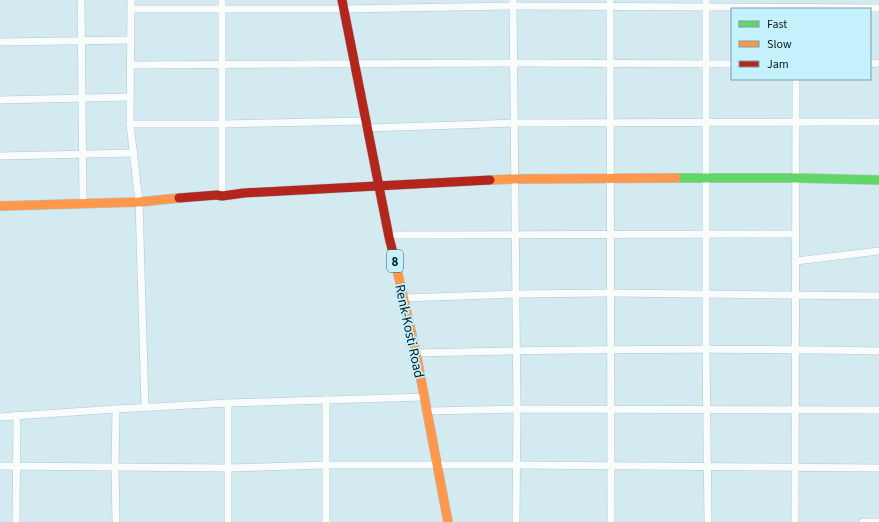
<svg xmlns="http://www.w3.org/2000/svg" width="879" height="522" viewBox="0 0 879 522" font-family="'Source Sans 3',sans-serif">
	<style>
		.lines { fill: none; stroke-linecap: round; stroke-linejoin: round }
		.street-casing { stroke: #b4c7cb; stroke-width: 8 }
		.fast-casing { stroke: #b4c7cb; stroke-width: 10 }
		.slow-casing { stroke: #b4c7cb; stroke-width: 10 }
		.jam-casing { stroke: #b4c7cb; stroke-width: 10 }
		.street { stroke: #f8fcfd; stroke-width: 7 }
		.fast { stroke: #63d668; stroke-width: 9 }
		.slow { stroke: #ff974d; stroke-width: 9 }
		.jam { stroke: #b3261e; stroke-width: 9 }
		.labels { text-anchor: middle; stroke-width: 3.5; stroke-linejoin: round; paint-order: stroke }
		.shield { fill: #c5f1fd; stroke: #435c62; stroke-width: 1 }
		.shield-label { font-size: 13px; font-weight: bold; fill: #0b1c20 }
		.street-label { font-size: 14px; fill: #0b1c20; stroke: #c5f1fd }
	</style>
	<rect width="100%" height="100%" fill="#d2eaf0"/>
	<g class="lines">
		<defs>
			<g id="street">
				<path d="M81,0l2,204"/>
				<path d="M131,0l-1,124 9,78 6,205"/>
				<path d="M222,0v196"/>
				<path d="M513,0l4,409 -1,113"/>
				<path d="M610,0l1,522"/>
				<path d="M706,0v349l2,173"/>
				<path d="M131,9h213l169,-3 366,2"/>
				<path d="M0,42l131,-2"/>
				<path d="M870,64l9,-1"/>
				<path d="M131,65l382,-2 219,1"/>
				<path d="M0,100l130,-3"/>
				<path d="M130,124h92l144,-3"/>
				<path d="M367,128l147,-5 365,-1"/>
				<path d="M0,156l134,-3"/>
				<path d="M388,235l408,-1"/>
				<path d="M796,261l83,-10"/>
				<path d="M404,298l111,-4 96,-1 268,3"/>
				<path d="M416,353c154,-4 309,-5 463,-2"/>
				<path d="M228,403v119"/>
				<path d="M427,411l90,-2 362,1"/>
				<path d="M0,417l116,-8 112,-6 196,-6"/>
				<path d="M0,466l228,2 97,-3h192l362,3"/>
				<path d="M16,522l1,-107"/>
				<path d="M116,522l-1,-55 1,-58"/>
				<path d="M326,522v-122"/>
				<path d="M795,522l1,-443"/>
				<path d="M863,522h16"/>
			</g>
			<path id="fast" d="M676,178h120l83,2"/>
			<g id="slow">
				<path d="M490,180l24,-1 162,-1"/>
				<path d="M0,206l139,-4 40,-4"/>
				<path d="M396,265l20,88 32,169"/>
			</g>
			<g id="jam">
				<path d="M342,0l47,237 7,28"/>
				<path d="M179,198l38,-3 5,1 22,-3 246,-13"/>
			</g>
		</defs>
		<use href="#street" class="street-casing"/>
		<use href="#fast" class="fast-casing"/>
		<use href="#slow" class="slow-casing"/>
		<use href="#jam" class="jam-casing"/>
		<use href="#street" class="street"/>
		<use href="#fast" class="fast"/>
		<use href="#slow" class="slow"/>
		<use href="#jam" class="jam"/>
	</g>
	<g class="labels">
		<rect class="shield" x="387" y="250" width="16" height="22" rx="3"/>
		<g class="shield-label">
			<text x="395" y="266">8</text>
		</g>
		<g class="street-label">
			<text transform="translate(410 331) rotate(78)" y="5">Renk-Kosti Road</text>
		</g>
	</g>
	<rect x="731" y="8" width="140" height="72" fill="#c5f1fd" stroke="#7b9ca5"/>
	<rect x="739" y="21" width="20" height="6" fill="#63d668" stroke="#7b9ca5"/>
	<text x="767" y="28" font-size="12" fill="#0b1c20">Fast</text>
	<rect x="739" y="41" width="20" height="6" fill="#ff974d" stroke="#7b9ca5"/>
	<text x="767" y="48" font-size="12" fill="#0b1c20">Slow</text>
	<rect x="739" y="61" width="20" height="6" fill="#b3261e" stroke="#7b9ca5"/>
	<text x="767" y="68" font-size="12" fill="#0b1c20">Jam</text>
</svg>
